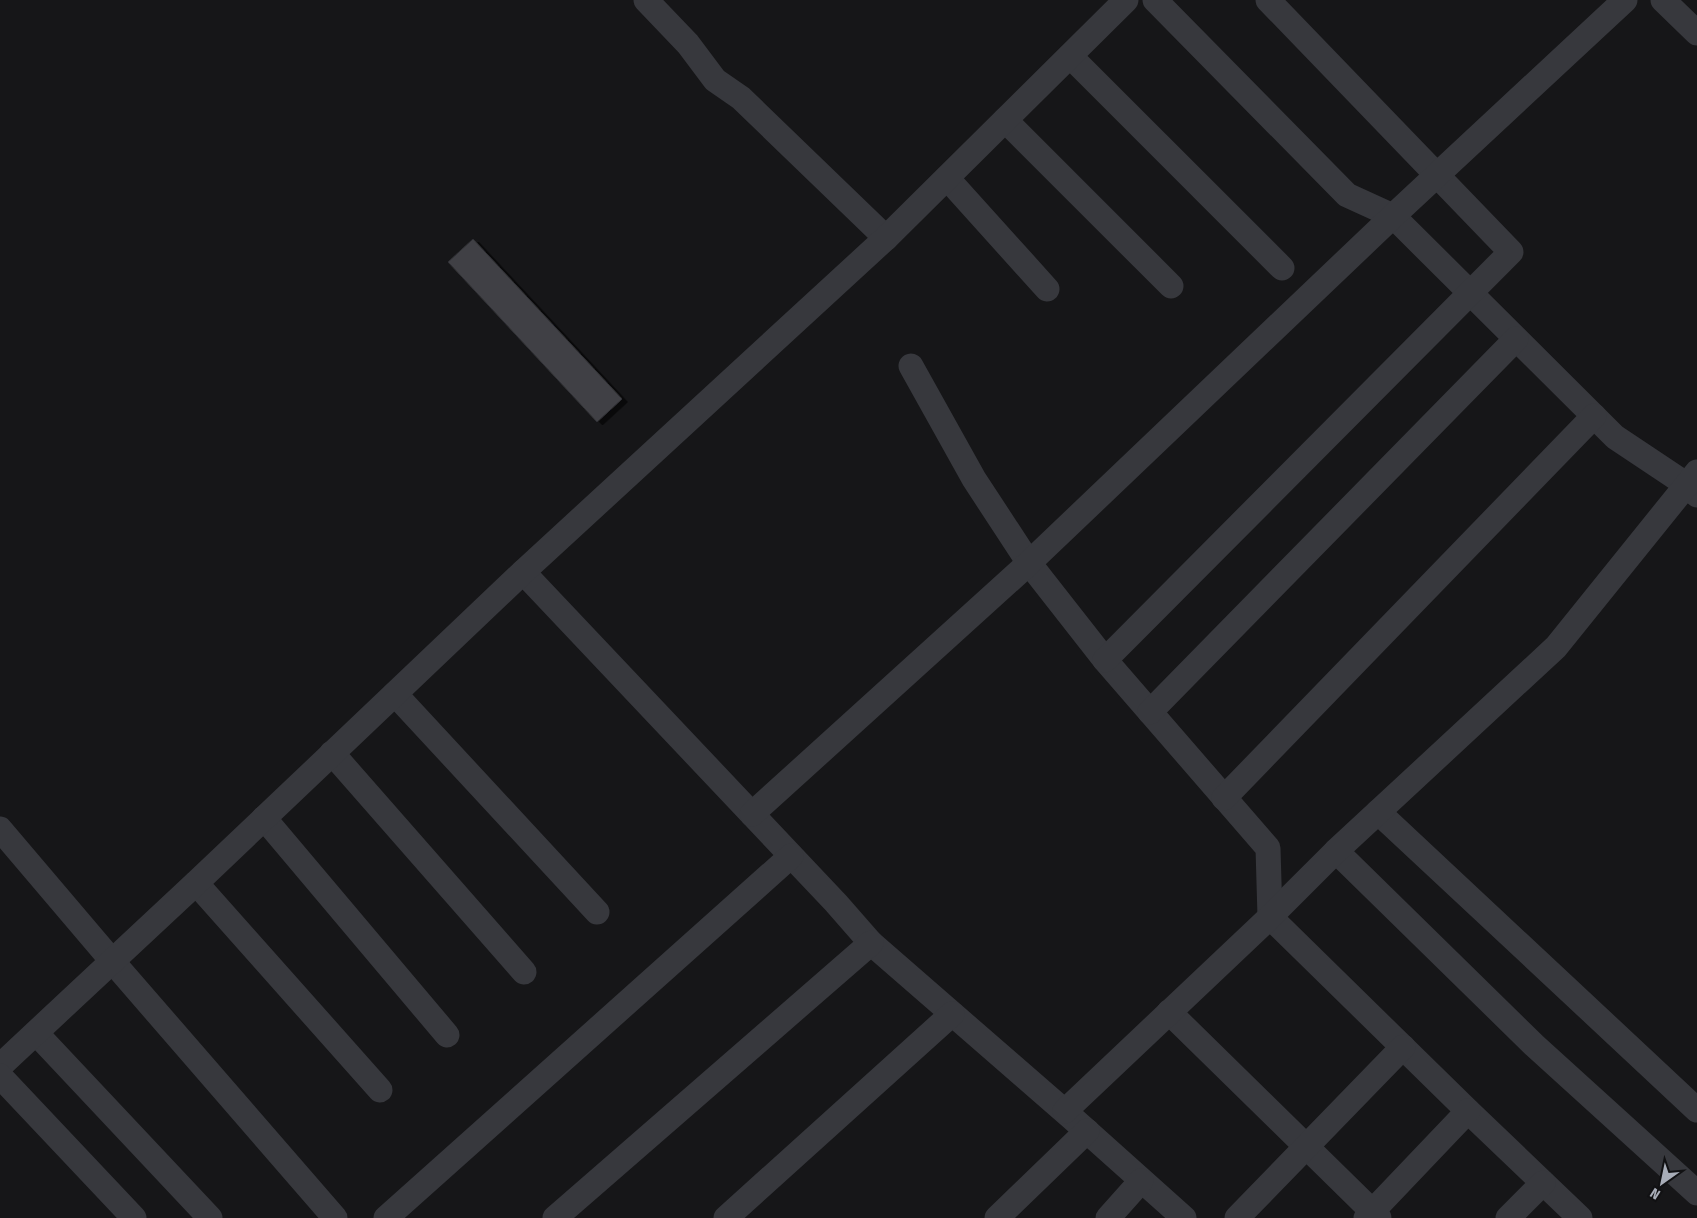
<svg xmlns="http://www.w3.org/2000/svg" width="1697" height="1218" viewBox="0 0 1697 1218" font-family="'Fira Sans Condensed',sans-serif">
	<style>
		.building { fill: #404145; stroke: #303034; filter: url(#shadow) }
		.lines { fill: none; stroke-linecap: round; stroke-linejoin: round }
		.minor { stroke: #37383d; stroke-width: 25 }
	</style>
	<defs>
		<filter id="shadow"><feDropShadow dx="5.5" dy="3" stdDeviation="0" flood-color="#0009"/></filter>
	</defs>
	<rect width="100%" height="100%" fill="#161618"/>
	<path class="building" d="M473,239l149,160 -25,23 -149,-160z"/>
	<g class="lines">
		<g class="minor">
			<path d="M646,0l42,44 27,36 26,18 145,140"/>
			<path d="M1155,0l192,195 46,21 222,221 72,48 10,10"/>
			<path d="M1663,0l34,33"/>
			<path d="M1070,56l212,212"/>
			<path d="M1005,120l166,166"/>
			<path d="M947,178l100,111"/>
			<path d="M911,366l63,113 55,84 76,97 163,188 2,69 198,194 112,107"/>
			<path d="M523,572l313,331 35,40 200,174 113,101"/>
			<path d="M1105,660l406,-408 -243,-252"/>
			<path d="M395,694l202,218"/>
			<path d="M1150,712l366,-373"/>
			<path d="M332,753l192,219"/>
			<path d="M1224,798l370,-382"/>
			<path d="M1378,812l319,298"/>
			<path d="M752,814l277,-251 364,-347 232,-216"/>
			<path d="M264,818l183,217"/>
			<path d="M0,829l113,133 222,256"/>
			<path d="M1336,851l198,194 163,148"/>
			<path d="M196,883l184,207"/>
			<path d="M1169,1012l210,206"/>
			<path d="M36,1033l174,185"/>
			<path d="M0,1066l196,-183 327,-311 363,-334 240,-238"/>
			<path d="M0,1076l134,142"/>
			<path d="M1065,1111l205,-194 66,-66 220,-204 141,-175"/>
			<path d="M386,1218l405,-362"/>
			<path d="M555,1218l316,-275"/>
			<path d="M726,1218l226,-204"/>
			<path d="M997,1218l90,-87"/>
			<path d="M1108,1218l33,-37"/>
			<path d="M1237,1218l166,-171"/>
			<path d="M1366,1218l102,-107"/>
			<path d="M1508,1218l35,-35"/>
		</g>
	</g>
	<g transform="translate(1662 1183) rotate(213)" stroke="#111113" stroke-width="4" paint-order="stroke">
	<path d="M0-4L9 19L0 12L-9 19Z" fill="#a8adb8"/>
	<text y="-8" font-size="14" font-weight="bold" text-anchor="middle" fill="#a8adb8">N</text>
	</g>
</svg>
